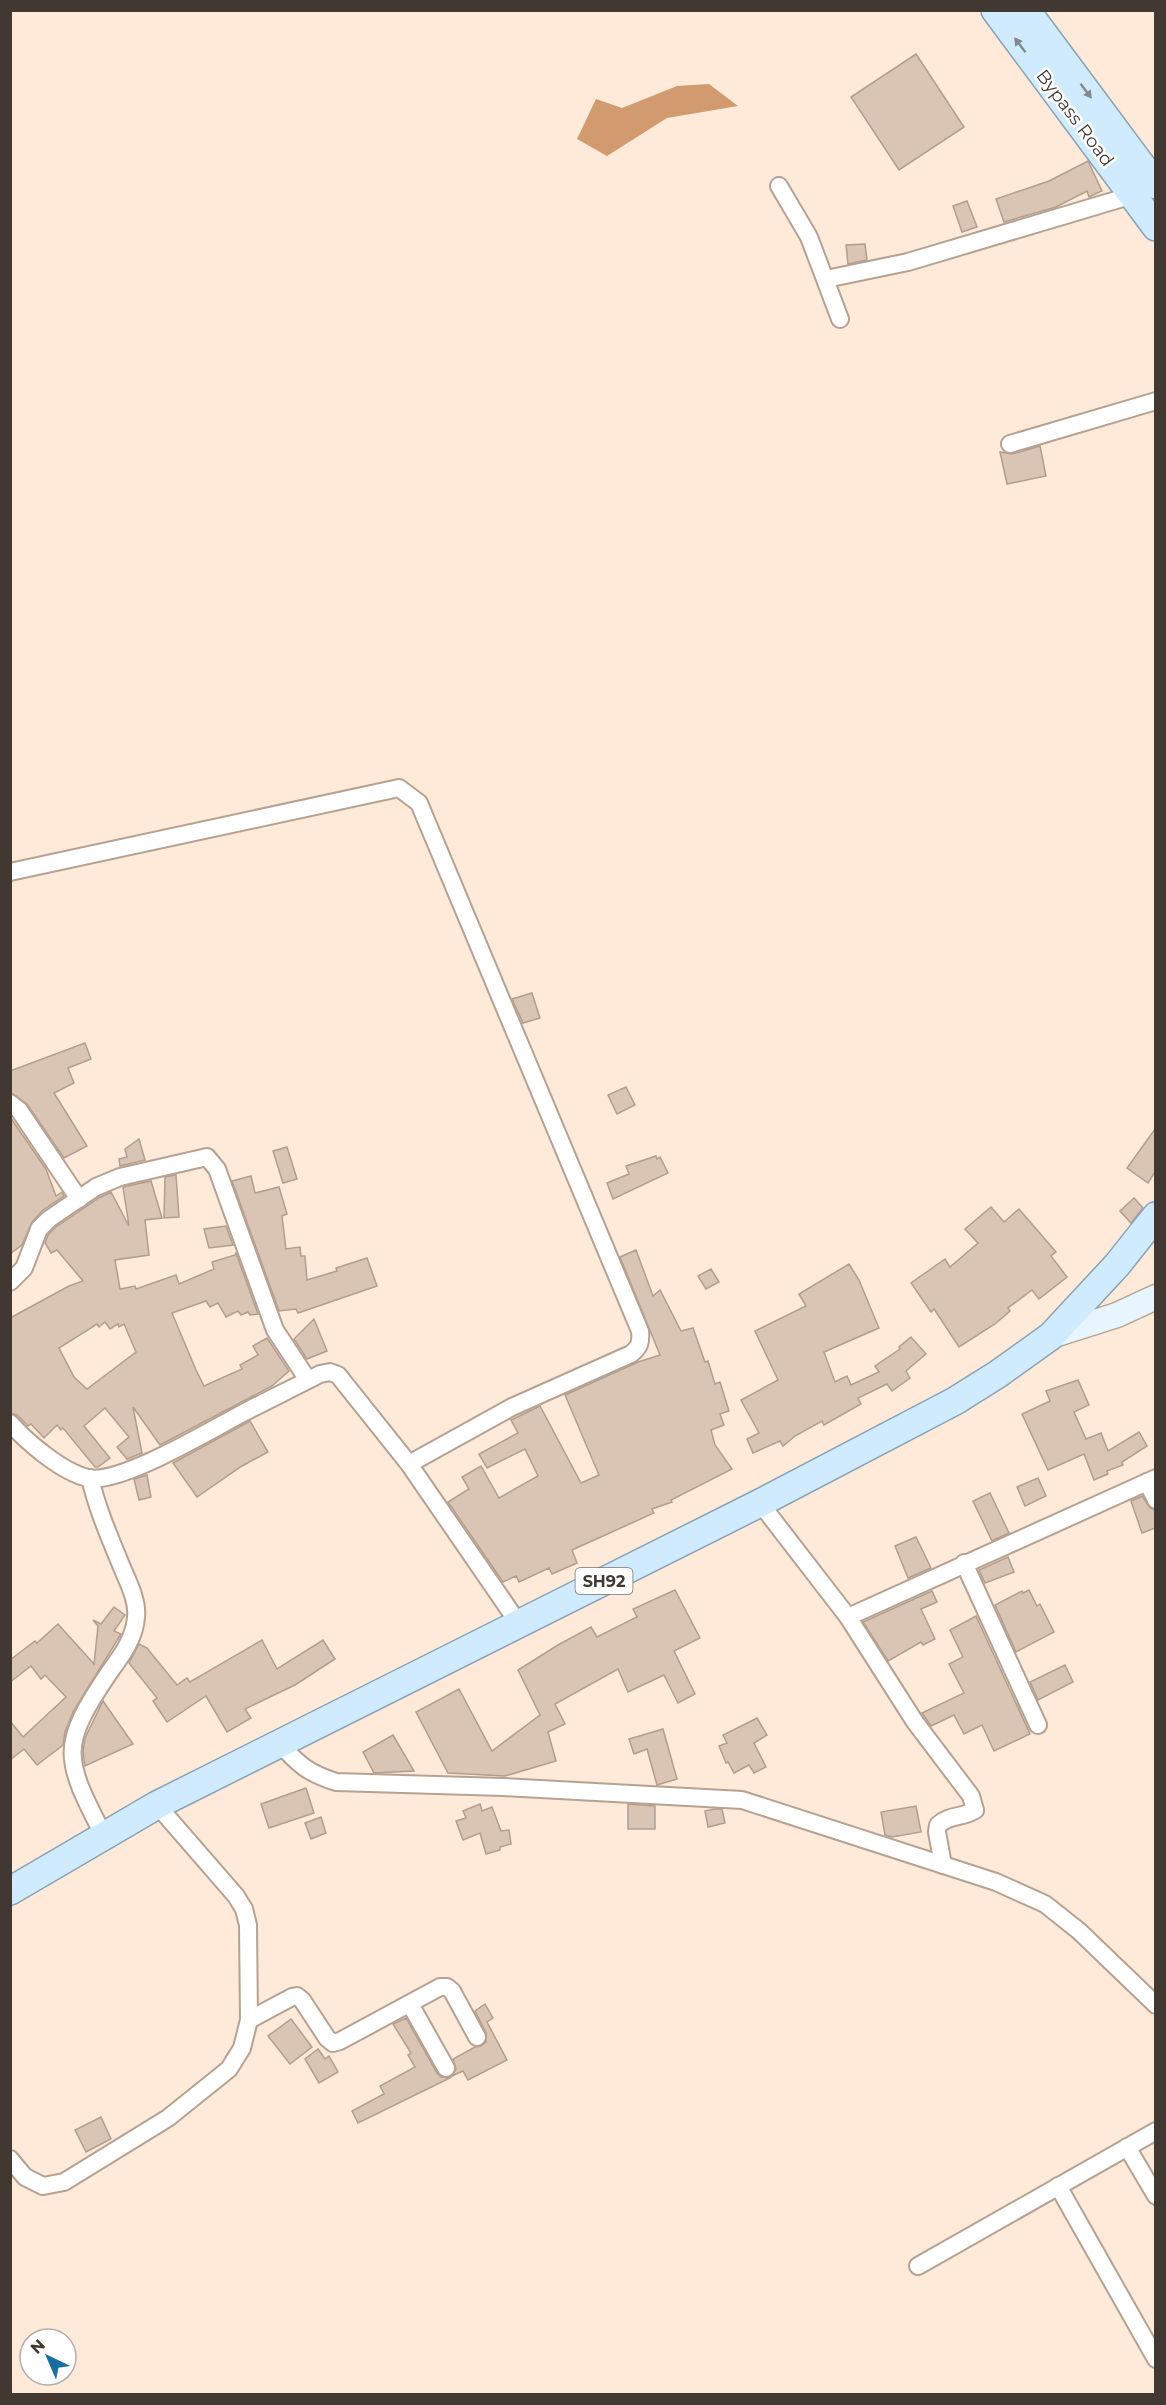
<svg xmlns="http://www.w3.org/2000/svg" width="1166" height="2405" viewBox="0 0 1166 2405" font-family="Montserrat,sans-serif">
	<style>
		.water { fill: #d29b6f }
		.building { fill: #dac4b4; stroke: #b29e8e; stroke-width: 1.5; fill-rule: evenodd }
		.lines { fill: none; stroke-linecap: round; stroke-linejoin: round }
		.street-casing { stroke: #b6a292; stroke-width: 20 }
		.secondary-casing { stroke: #b6a292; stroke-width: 27 }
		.primary-casing { stroke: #89a3b6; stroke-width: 30 }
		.street { stroke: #fff; stroke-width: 16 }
		.secondary { stroke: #e7f5ff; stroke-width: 24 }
		.primary { stroke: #d0ebfe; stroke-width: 27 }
		.oneway { fill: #81898d }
		.labels { text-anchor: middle; stroke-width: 5; stroke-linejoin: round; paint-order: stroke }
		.shield { fill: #fff; stroke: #79746f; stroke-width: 1.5 }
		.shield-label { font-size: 16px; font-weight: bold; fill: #403831 }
		.street-label { font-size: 18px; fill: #403831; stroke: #fff }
	</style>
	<rect width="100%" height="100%" fill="#ffe9d8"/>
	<path class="water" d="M709,84l29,22 -71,12 -60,38 -30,-17 19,-40 26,9 55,-22z"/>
	<g class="building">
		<path d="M916,54l48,73 -65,43 -48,-73z"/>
		<path d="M1088,161l14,30 -13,6 -2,-6 -31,16 -52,15 -8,-23 53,-18z"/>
		<path d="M967,201l10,26 -15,5 -9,-26z"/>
		<path d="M865,244l2,16 -19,4 -2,-19z"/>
		<path d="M1040,446l6,30 -39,8 -7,-32 12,2z"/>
		<path d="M532,993l8,25 -17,5 -11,-24z"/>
		<path d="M85,1043l6,16 -23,9 6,15 -20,10 33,53 -23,12 -37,-54 -17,-11v-22z"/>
		<path d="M626,1087l9,18 -18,9 -9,-19z"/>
		<path d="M10,1117l36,52 10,27 6,-4 2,4 -21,14 -11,12 -10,23 -12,9z"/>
		<path d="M1155,1129v43l-7,11 -21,-15z"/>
		<path d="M139,1139l6,21 -25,6 -1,-7 8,-2 -2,-8z"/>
		<path d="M287,1147l10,32 -14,4 -10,-32z"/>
		<path d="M656,1156l1,3 3,-2 8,16 -55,26 -6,-16 22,-9 -3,-8z"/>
		<path d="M176,1175l3,42 -15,1 1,-41z"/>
		<path d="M251,1176l4,17 24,-6 8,27 -5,2 4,33 14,-2 1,9h4l2,24 30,-9 -1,-3 31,-10 10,28 -79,27 -2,-4 -17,2 -47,-130z"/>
		<path d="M151,1181l11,37 -17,2 4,35 -34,5 5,29 15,-3 1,3 40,-14 3,9 35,-15 -2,-7 23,-7 1,-2 22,61 -8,1 -2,-3 -7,3 -3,-4 -12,6 -8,-14 -8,4 -4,-6 -34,12 24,57 8,16 38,-17 -2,-4 18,-10 -5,-9 14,-8 22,33 -17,15 -112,59 -27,-38 9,46 -15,6 -10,-12 12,-10 -24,-29 -21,18 26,32 -12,9h-3l-32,-39 -2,2 -4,-5 -13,13 -13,-14 -3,2 -11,-11 -7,-2v-95l59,-32 14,-5 -26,-31 -6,3 -6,-10 3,-8 8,-8 43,-29 12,-6 18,34 -6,-39zM105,1322l5,7 8,-5 1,3 5,-3 12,28 -49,37 -13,-12 -15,-29 38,-24 2,3z"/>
		<path d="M1134,1198l9,10 -12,15 -11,-12z"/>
		<path d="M991,1207l13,15 15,-13 37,43 -5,4 16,21 -28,22 -7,-9 -24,18 2,3 -15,13 -36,23 -25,-38 -3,3 -20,-29 34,-24 5,8 28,-24 -13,-14z"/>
		<path d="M226,1226l7,19 -24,3 -5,-19z"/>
		<path d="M636,1250l17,46 7,-6 21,41 12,-3 12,34 3,-1 7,23 5,-2 9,29 -9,3 4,11 -13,5 4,15 17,24 -61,31 1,2 -20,7 2,4 -82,37 5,13 -25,11 -3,-6 -30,14 -3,-6 -13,6 -55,-80 21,-13 -7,-12 19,-11 18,32 39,-22 -13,-27 -38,19 -8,-14 39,-21 -7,-13 29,-14 41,77 18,-8 -34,-80 73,-33 22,-7 -40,-98z"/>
		<path d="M849,1264l10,16 20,48 -55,24 11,30 12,-6 4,9 28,-13 -4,-6 25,-17 -1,-2 12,-10 15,17 -20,17 4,7 -18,13 -5,-7 -29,14 3,6 -37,21 -2,-4 -27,15 -12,10 -3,-5 -27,12 -6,-14 12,-6 -18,-33 37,-20 -23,-49 51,-25 -7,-12z"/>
		<path d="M711,1269l8,13 -13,7 -8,-13z"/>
		<path d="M314,1319l13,32 -20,8 -13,-20z"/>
		<path d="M1078,1380l11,25 -15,7 12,27 15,-6 7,18 31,-19 8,14 -25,16 1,3 -16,6 1,3 -14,6 -10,-26 -36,16 -26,-56 28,-13 -4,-10z"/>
		<path d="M250,1421l18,31 -26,14 -45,31 -24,-34z"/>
		<path d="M147,1475l4,22 -12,3 -5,-21z"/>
		<path d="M1038,1478l8,18 -21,10 -8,-19z"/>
		<path d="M990,1493l19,40 -17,8 -19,-40z"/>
		<path d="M1142,1496l8,12 5,2v18l-13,5 -11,-32z"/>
		<path d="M916,1537l15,31 -23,10 -13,-32z"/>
		<path d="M1008,1557l6,15 -29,11 -6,-13z"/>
		<path d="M675,1590l25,48 -26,13 21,43 -17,9 -14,-28 -36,17 -10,-23 -63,35 10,20 -17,8 8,29 -51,15 -57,-3 -32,-61 43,-23 33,62 48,-36 -22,-45 40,-25 33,-18 6,10 40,-20 -4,-8z"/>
		<path d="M1029,1590l8,16 3,-2 14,28 -38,20 -21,-47 27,-14 1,2z"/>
		<path d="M932,1591l5,11 -16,7 14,30 -12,6 -2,-3 -33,19 -25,-39z"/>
		<path d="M114,1607l11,8 -11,16 7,3 -48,78 -8,20 -2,13 -26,20 -13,-16 -14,11v-39l13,16 43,-40 -21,-22 -4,4 -10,-13 -21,16v-22l25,-19 2,2 21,-19 36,40 4,-38 -5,-6 8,4z"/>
		<path d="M976,1616l54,118 -36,17 -12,-26 -18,9 -10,-19 -23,11 -9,-13 42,-20 -15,-29 14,-7 -13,-27z"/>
		<path d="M262,1640l15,29 46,-29 12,19 -40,26 -50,24 6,9 -24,14 -21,-36 -39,26 -14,-21 4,-3 -28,-35 10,-19 8,4 30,37 10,-7 3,4z"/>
		<path d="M1065,1665l8,17 -35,18 -8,-18z"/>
		<path d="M103,1701l30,43 -48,22 -2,-14 2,-14z"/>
		<path d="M757,1718l10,17 -13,8 12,24 -12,6 -5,-8 -15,8 -6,-11 -2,1 -7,-17 8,-3 -4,-8z"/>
		<path d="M663,1729l14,50 -20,6 -10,-36 -13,5 -5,-15z"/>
		<path d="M393,1735l21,36 -40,2 -11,-21z"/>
		<path d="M306,1788l8,25 -45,15 -8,-24z"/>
		<path d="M480,1804l2,7 10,-4 9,24 8,-1 2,14 -11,3v3l-14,4 -6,-21 -17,7 -7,-19 10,-3 -3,-7z"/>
		<path d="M628,1804l27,2v23h-27z"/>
		<path d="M916,1806l5,26 -29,5 -7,-2 -4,-23z"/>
		<path d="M714,1809h8l3,14 -17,4 -3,-16z"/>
		<path d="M321,1817l5,16 -15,6 -6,-16z"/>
		<path d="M485,2004l8,14 -6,4 20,38 -39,20 -5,-9 -11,5 4,-7 -3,-10 22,-12 6,-1 5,-4v-9l-11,-22z"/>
		<path d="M406,2018l31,55 4,4 9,1 -92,45 -6,-12 32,-17 -4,-8 35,-19 -7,-12 3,-2 -18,-29z"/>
		<path d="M291,2019l21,28 -22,17 -22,-28z"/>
		<path d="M318,2049l7,10 4,-3 9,16 -19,11 -14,-24z"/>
		<path d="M101,2117l10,22 -25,13 -11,-22z"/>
	</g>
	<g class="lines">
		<defs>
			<g id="street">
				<path d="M779,186l30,51 31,82"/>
				<path d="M826,279l82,-17 225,-67"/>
				<path d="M1010,444l146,-43"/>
				<path d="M10,872l389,-84 20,15 221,528c1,11 0,16 -9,23l-119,53 -103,57"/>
				<path d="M10,1103l9,7 60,89"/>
				<path d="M10,1282l14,-14 15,-39 10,-10 47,-32 24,-10 87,-20 10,12 58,161 33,50"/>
				<path d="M10,1423c18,20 52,49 78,55 32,7 124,-49 155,-65 25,-13 52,-26 77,-39l10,-2 8,3 71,89 110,160"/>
				<path d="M90,1478c7,30 19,58 31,87 6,15 17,35 15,52 -1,20 -14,38 -25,53 -52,76 -48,87 -7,166"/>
				<path d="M1147,1482l9,18"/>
				<path d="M760,1503l88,114 67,105 56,74 4,14c-12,8 -25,4 -37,15l-1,7 6,33"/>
				<path d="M964,1563l74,162"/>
				<path d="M848,1617l308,-139"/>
				<path d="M280,1744c19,21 28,29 56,38l167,5 239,13 254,82 49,22 34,27 77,74"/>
				<path d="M410,2004l36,64"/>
				<path d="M249,2020l43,-23 5,-1 5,4 25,38 6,5 7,-2 100,-54h7l5,4 25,46"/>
				<path d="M1127,2147l29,49"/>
				<path d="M10,2159l15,18 18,9 21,-4 104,-64 61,-49 13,-21 7,-28 -1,-95 -4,-16 -8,-13 -79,-91"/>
				<path d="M1058,2186l98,173"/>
				<path d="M918,2266l238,-135"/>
			</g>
			<path id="secondary" d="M1051,1336l66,-21 39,-18"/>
			<g id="primary">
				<path d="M995,10l161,217"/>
				<path d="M1026,10l130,175"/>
				<path d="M10,1891l147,-86 603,-302 195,-102 43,-27 53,-38 66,-71 39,-49"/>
			</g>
		</defs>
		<use href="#street" class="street-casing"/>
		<use href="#secondary" class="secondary-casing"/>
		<use href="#primary" class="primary-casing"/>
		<use href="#street" class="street"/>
		<use href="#secondary" class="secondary"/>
		<use href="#primary" class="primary"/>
	</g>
	<defs><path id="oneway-solid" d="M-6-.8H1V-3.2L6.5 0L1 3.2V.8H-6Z" transform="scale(1.5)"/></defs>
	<g class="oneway">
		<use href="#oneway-solid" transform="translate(1020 45) rotate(-127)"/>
		<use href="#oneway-solid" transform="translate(1086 91) rotate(53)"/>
	</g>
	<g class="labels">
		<rect class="shield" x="575.5" y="1568" width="57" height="26" rx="4.5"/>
		<g class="shield-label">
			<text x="604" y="1587">SH92</text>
		</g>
		<g class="street-label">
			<text transform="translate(1075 118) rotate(53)" y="6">Bypass Road</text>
		</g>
	</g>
	<rect width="1166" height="2405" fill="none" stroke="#403831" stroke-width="24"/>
	<g transform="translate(48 2357) rotate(316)"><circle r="28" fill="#ffffff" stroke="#b3afad" stroke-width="1.5"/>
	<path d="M0-4.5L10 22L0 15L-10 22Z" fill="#186f9f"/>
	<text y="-9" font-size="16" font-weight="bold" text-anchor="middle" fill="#403831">N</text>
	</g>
</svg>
